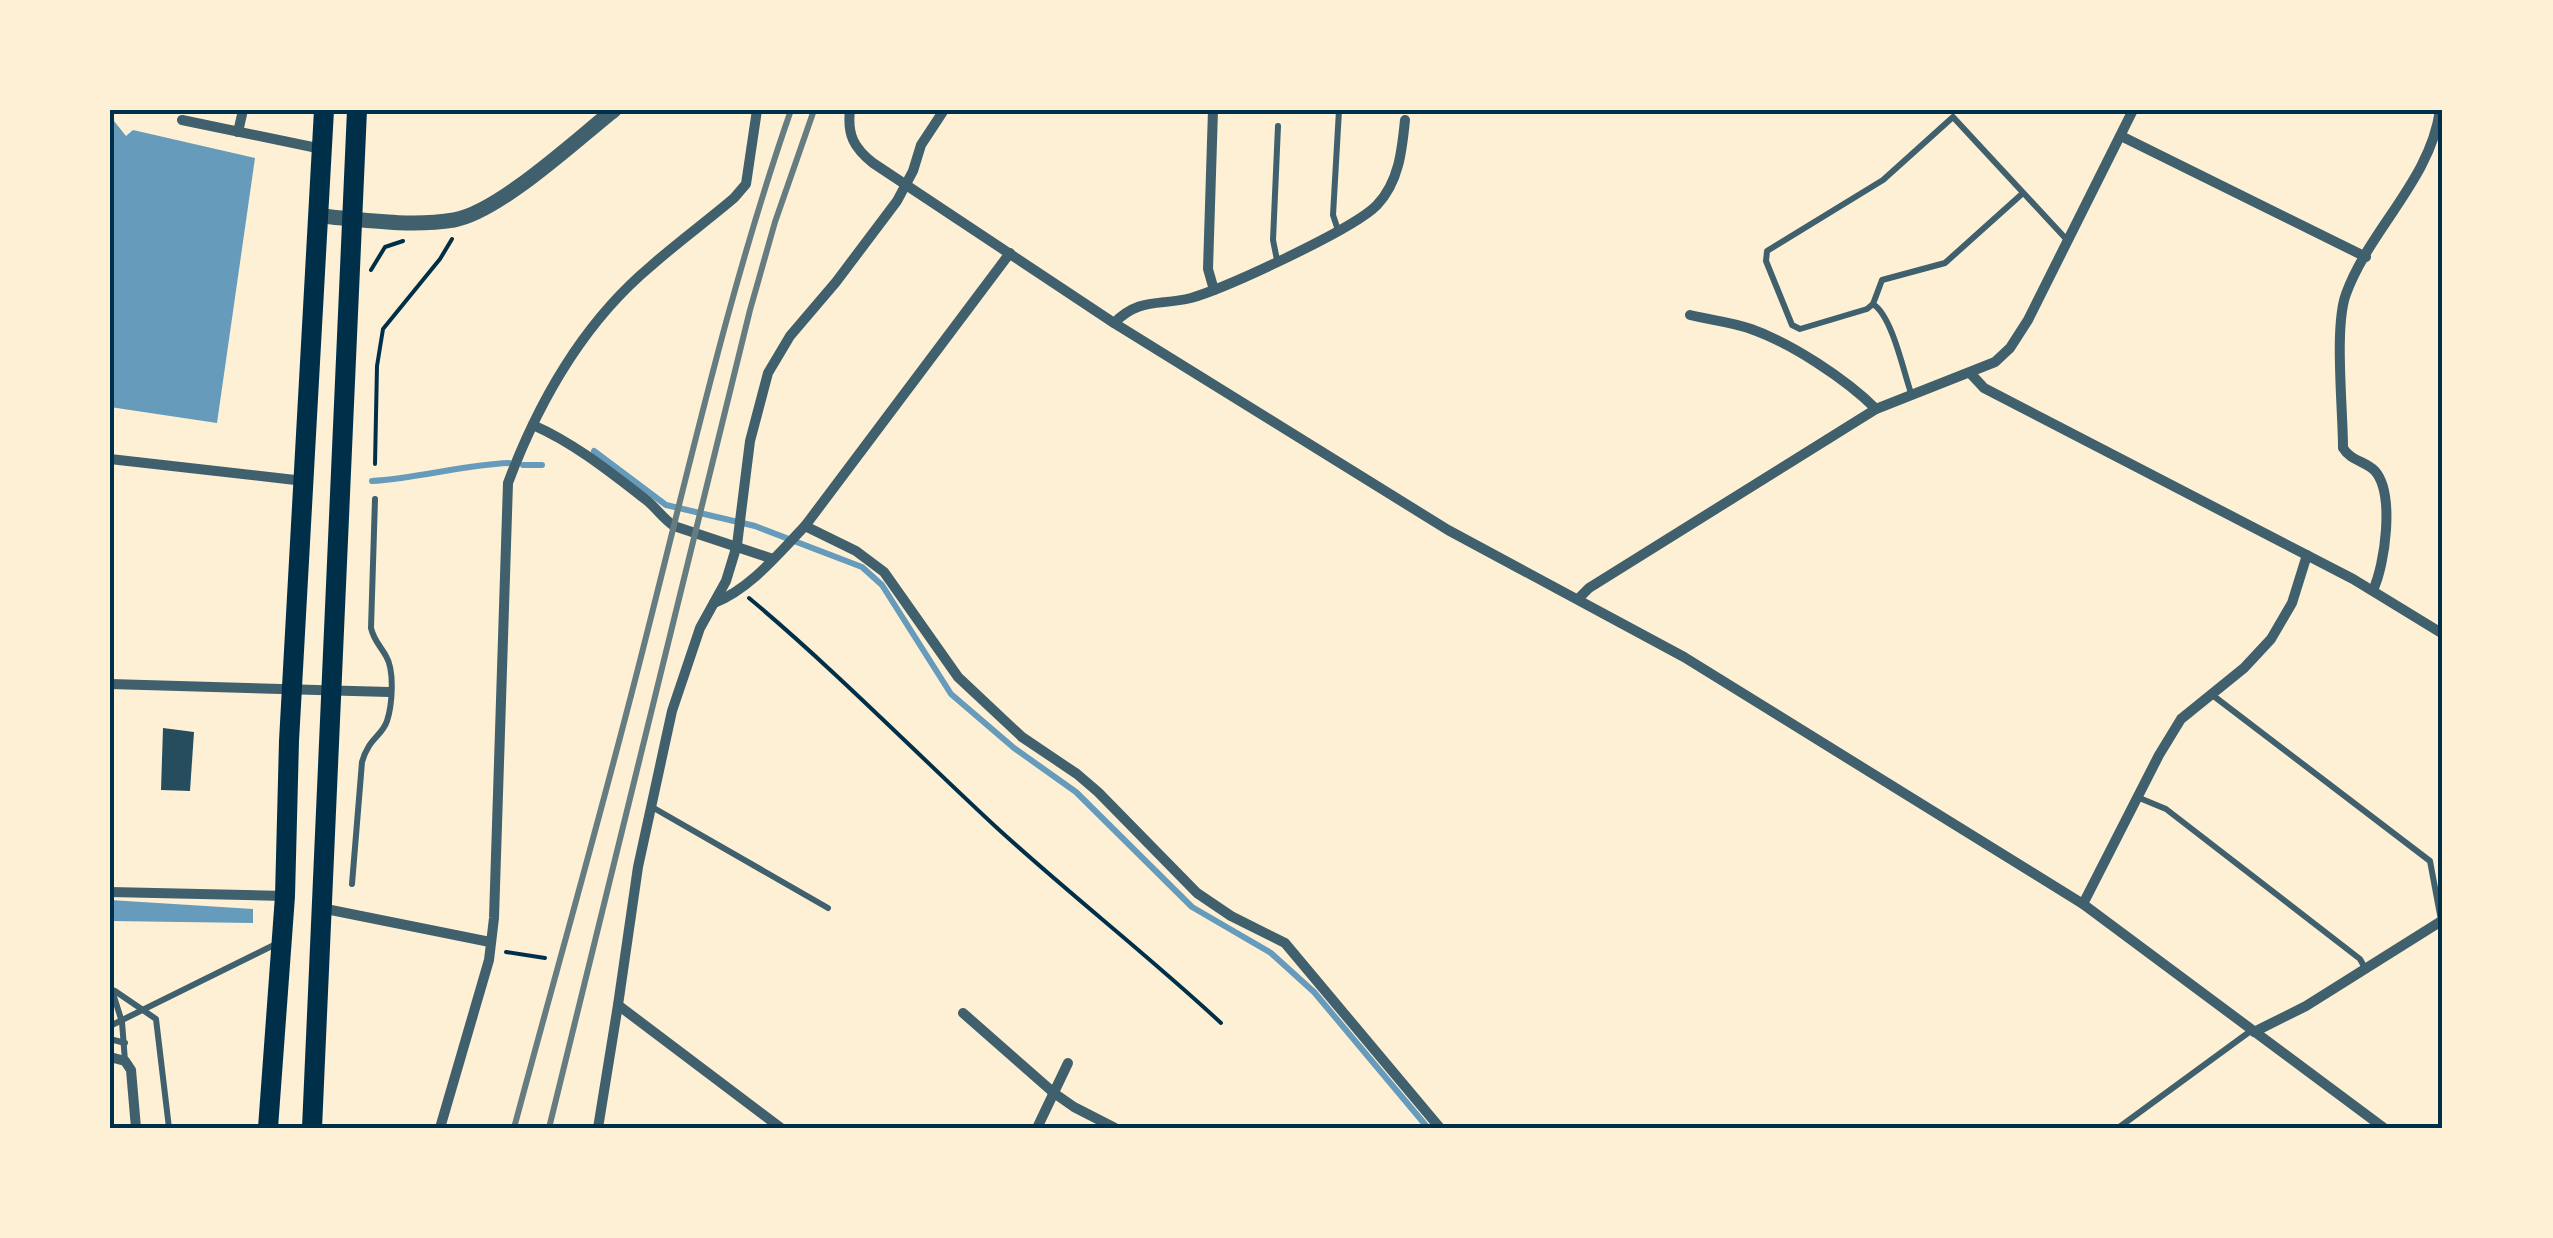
<svg xmlns="http://www.w3.org/2000/svg" width="2553" height="1238" viewBox="0 0 2553 1238" font-family="Signika,sans-serif">
	<style>
		.water { fill: #669bbc }
		.lines { fill: none; stroke-linecap: round; stroke-linejoin: round }
		.stream { stroke: #669bbc; stroke-width: 6 }
		.building { fill: #264d5e }
		.path { stroke: #003049; stroke-width: 4 }
		.service { stroke: #3f606c; stroke-width: 6 }
		.minor { stroke: #3f606c; stroke-width: 10 }
		.tertiary { stroke: #3f606c; stroke-width: 15 }
		.trunk { stroke: #003049; stroke-width: 20 }
		.rail { stroke: #657d81; stroke-width: 6 }
		.neatline { fill: none; stroke: #003049; stroke-width: 4 }
	</style>
	<rect width="100%" height="100%" fill="#fdf0d5"/>
	<g class="water">
		<path d="M110,110h4v11l12,15 7,-6 122,28 -38,265 -107,-16z"/>
		<path d="M110,900l143,9v14l-143,-2z"/>
	</g>
	<g class="lines">
		<g class="stream">
			<path d="M594,451l72,54 89,21 107,41 20,18 69,109 63,54 62,44 116,115 79,46 43,39 114,136"/>
			<path d="M523,465h19"/>
			<path d="M372,481c46,-3 91,-16 137,-18"/>
		</g>
	</g>
	<path class="building" d="M163,728l31,4 -4,59 -29,-1z"/>
	<g class="lines">
		<g class="path">
			<path d="M371,270l14,-23 18,-6"/>
			<path d="M375,464l2,-98 6,-37 57,-70 12,-20"/>
			<path d="M749,598c86,72 165,153 247,229 73,67 152,128 225,196"/>
			<path d="M506,952l39,6"/>
		</g>
		<g class="service">
			<path d="M1338,230l-5,-15 6,-105"/>
			<path d="M1277,260l-4,-20 5,-114"/>
			<path d="M1873,304l-6,5 -67,20 -8,-4 -26,-64 1,-10 116,-71 70,-63 115,124"/>
			<path d="M1911,393c-8,-23 -19,-77 -38,-89l9,-24 63,-17 78,-70"/>
			<path d="M2211,694l219,167 11,59"/>
			<path d="M2137,797l29,12 194,150 5,9"/>
			<path d="M652,807l176,101"/>
			<path d="M352,884l10,-122c6,-23 20,-26 25,-41 5,-15 8,-50 -1,-65 -6,-11 -12,-15 -15,-28l4,-129"/>
			<path d="M110,984l12,38 3,39"/>
			<path d="M115,991l41,28 13,109"/>
			<path d="M110,1026l164,-81"/>
			<path d="M110,1039l15,4"/>
			<path d="M2118,1128l134,-98"/>
		</g>
		<g class="minor">
			<path d="M850,110c-3,25 4,38 23,53l241,160 334,207 236,127 399,247 301,224"/>
			<path d="M1213,110l-5,159 6,21"/>
			<path d="M182,120l140,29"/>
			<path d="M238,132l5,-22"/>
			<path d="M2121,136l245,121"/>
			<path d="M1690,315c20,5 42,7 61,14 40,14 95,50 125,80"/>
			<path d="M1114,323c26,-26 45,-17 77,-25 35,-10 163,-69 186,-93 22,-23 25,-55 28,-85"/>
			<path d="M1971,374l13,14 369,191 90,55"/>
			<path d="M533,425c41,18 77,47 112,74 11,8 17,19 29,27l99,33"/>
			<path d="M110,459l194,22"/>
			<path d="M805,526l51,25 28,21 74,105 64,60 55,37 21,18 99,101 34,23 54,27 155,185"/>
			<path d="M2373,590c12,-25 22,-96 2,-119 -10,-10 -24,-10 -32,-23 0,-39 -9,-122 3,-154 23,-64 85,-115 94,-184"/>
			<path d="M1578,599l11,-11 287,-179 119,-47 15,-14 18,-28 105,-210"/>
			<path d="M714,603c36,-14 65,-50 91,-77l205,-273"/>
			<path d="M110,684l279,8"/>
			<path d="M110,892l175,4"/>
			<path d="M2083,904l76,-149 22,-36 63,-51 27,-29 21,-36 15,-48"/>
			<path d="M321,908l169,34"/>
			<path d="M963,1013l91,80 20,14 41,21"/>
			<path d="M2254,1032l52,-26 137,-86"/>
			<path d="M110,1057l15,4 6,9 5,58"/>
			<path d="M440,1128l49,-168 5,-42 14,-435c30,-80 76,-161 143,-217 27,-24 56,-45 83,-68l12,-14 11,-74"/>
			<path d="M598,1128l20,-123"/>
			<path d="M781,1128l-163,-123 20,-138 34,-156 28,-83 26,-47 11,-36 13,-104 18,-68 22,-37 46,-54 61,-81 16,-30 8,-26 23,-35"/>
			<path d="M1037,1128l31,-65"/>
		</g>
		<path class="tertiary" d="M321,216c43,4 90,11 133,4 45,-8 122,-80 160,-110"/>
		<g class="trunk">
			<path d="M268,1128l17,-232 4,-155 35,-631"/>
			<path d="M312,1128l45,-1018"/>
		</g>
		<g class="rail">
			<path d="M514,1128c44,-164 91,-327 132,-491 45,-177 85,-355 145,-527"/>
			<path d="M549,1128l201,-818 25,-88 39,-112"/>
		</g>
	</g>
	<rect width="2553" height="1238" fill="none" stroke="#fdf0d5" stroke-width="225"/>
	<rect x="112" y="112" width="2328" height="1014" class="neatline"/>
</svg>
